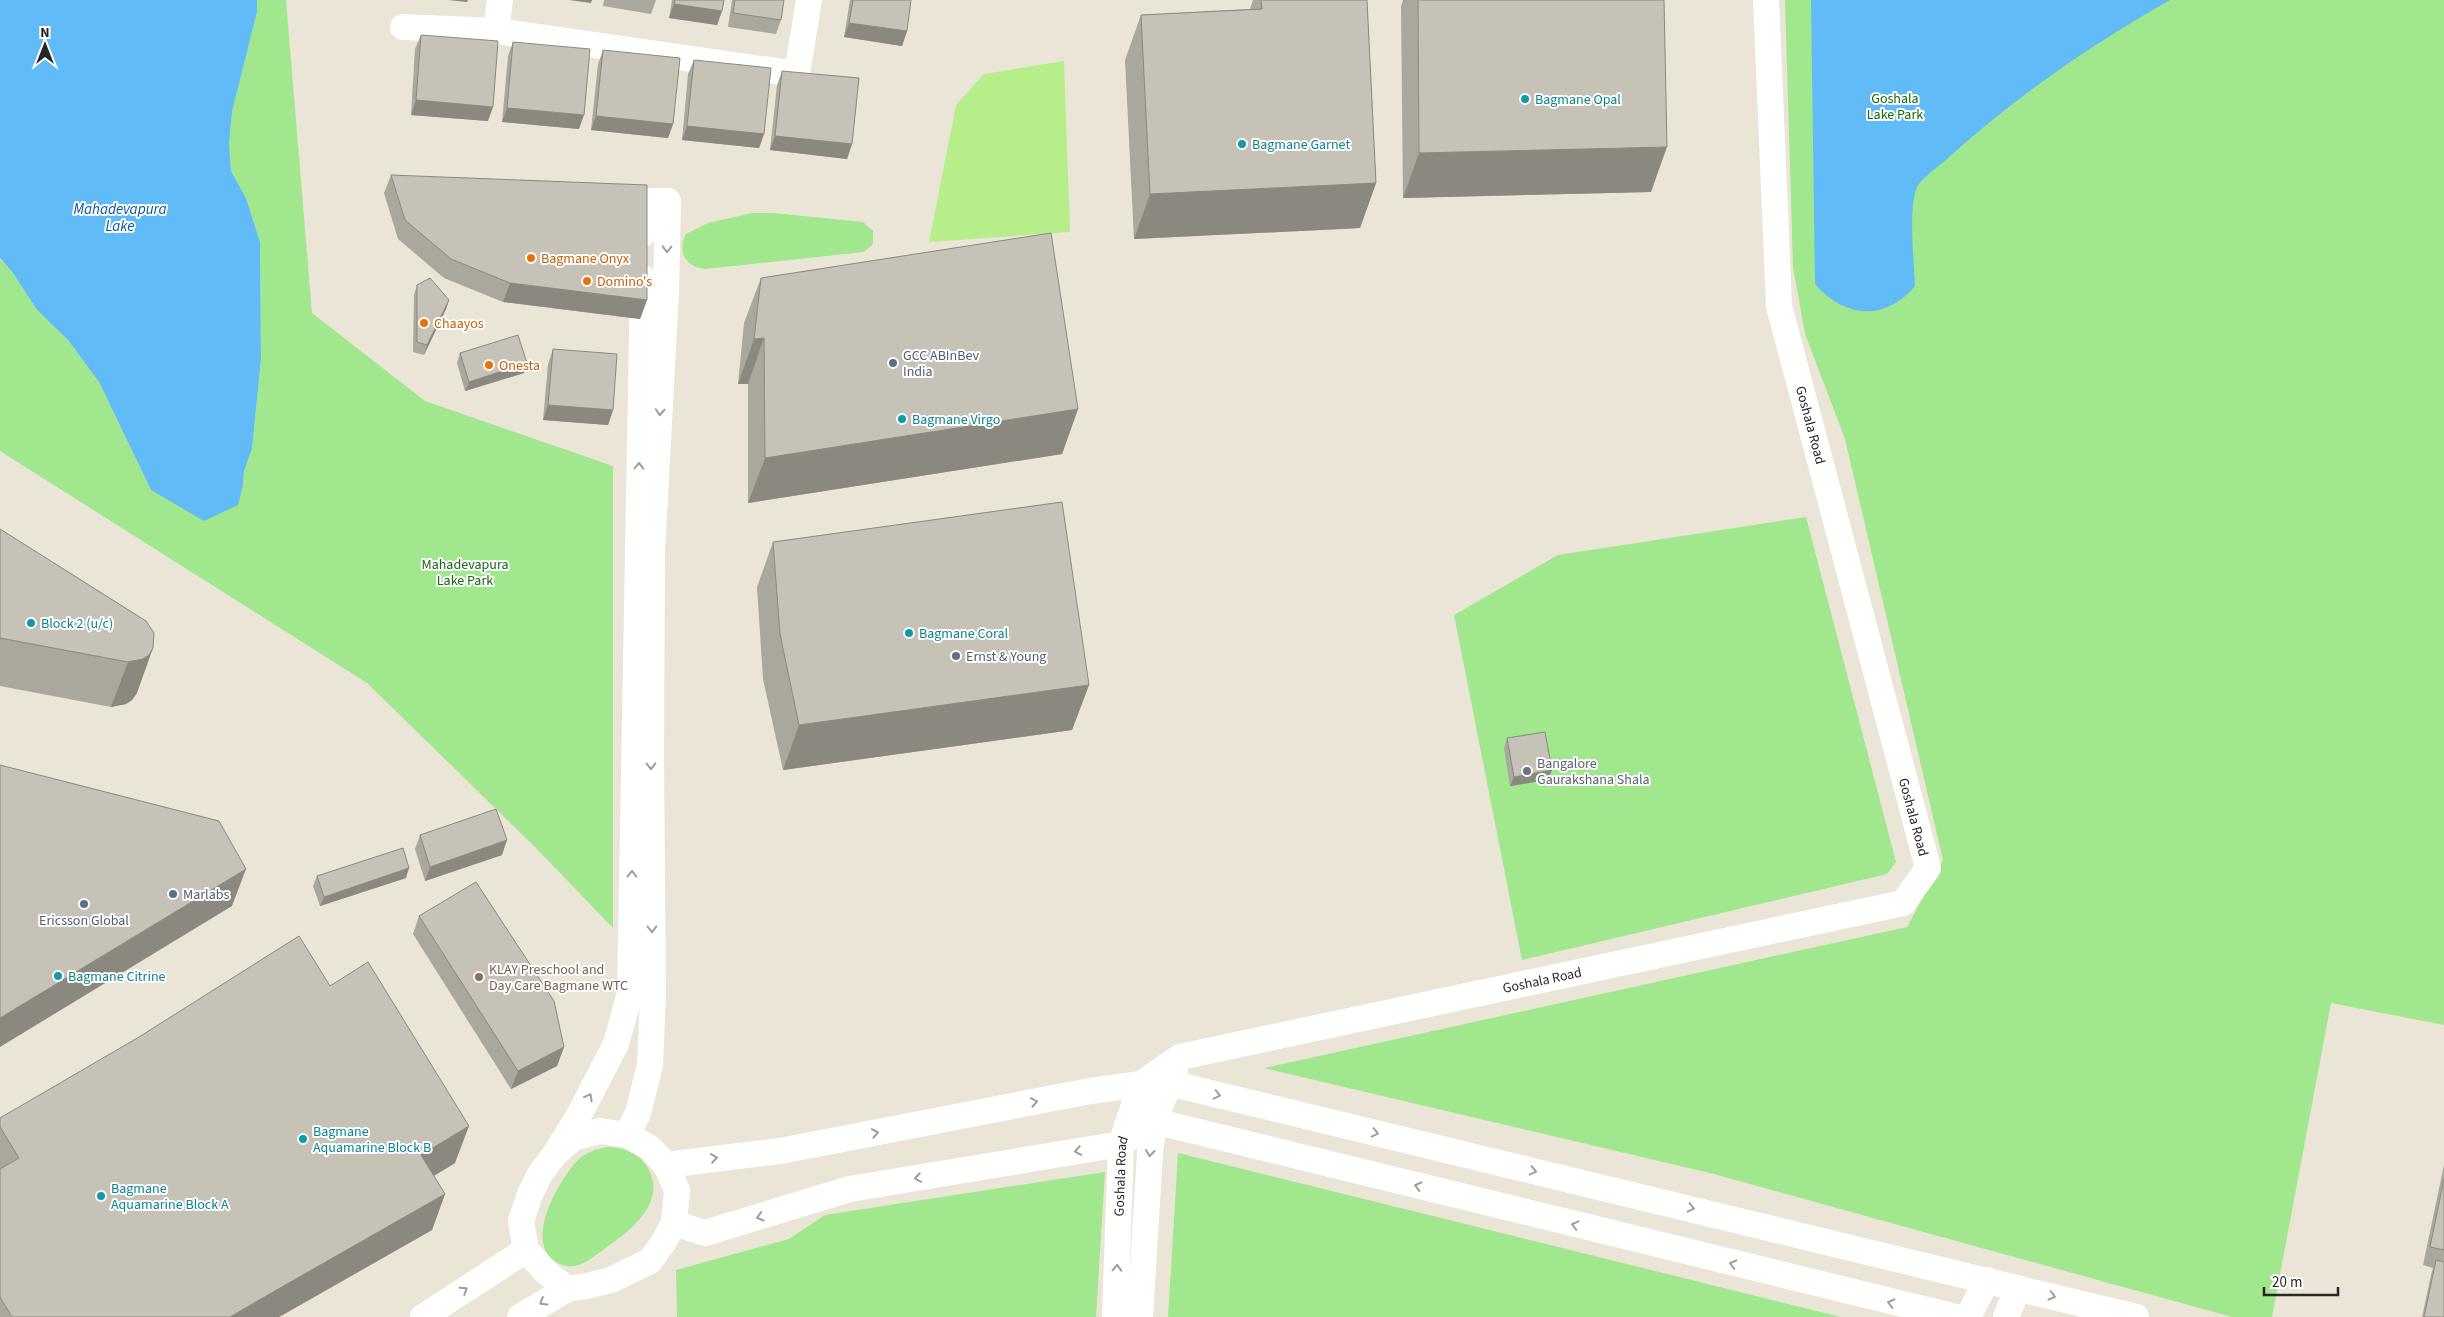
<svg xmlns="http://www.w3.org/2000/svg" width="2444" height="1317" viewBox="0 0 2444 1317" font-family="'Source Sans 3',sans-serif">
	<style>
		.green { fill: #a0e78e }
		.pitch { fill: #b6ef89 }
		.water { fill: #60bbf7 }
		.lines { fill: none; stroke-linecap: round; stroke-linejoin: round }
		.minor { stroke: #fff; stroke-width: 26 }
		.wall { fill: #aaa79d }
		.shaded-wall { fill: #8b8880 }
		.building { fill: #c6c2b7; stroke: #8b8880 }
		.oneway { stroke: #9e9e9e }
		.culture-dot { fill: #0f9aa8; stroke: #fff; stroke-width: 2 }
		.food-dot { fill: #e8710a; stroke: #fff; stroke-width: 2 }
		.service-dot { fill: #5c6f8a; stroke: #fff; stroke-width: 2 }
		.worship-dot { fill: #6b7280; stroke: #fff; stroke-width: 2 }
		.education-dot { fill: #8d6e63; stroke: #fff; stroke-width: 2 }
		.labels { text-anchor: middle; stroke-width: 4; stroke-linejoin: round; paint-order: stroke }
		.park-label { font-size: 14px; fill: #1a6714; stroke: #fff }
		.culture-label { font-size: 14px; fill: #0d838f; stroke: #fff; text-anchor: start }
		.food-label { font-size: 14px; fill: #c56008; stroke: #fff; text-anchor: start }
		.service-label { font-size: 14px; fill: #4e5e75; stroke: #fff; text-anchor: start }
		.street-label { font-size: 14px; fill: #272727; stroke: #fff }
		.worship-label { font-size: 14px; fill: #5b616d; stroke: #fff; text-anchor: start }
		.education-label { font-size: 14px; fill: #785e54; stroke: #fff; text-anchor: start }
		.water-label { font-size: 15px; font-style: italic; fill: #04549e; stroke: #fff }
	</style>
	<rect width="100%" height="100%" fill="#ebe5d7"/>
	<g class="green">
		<path d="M257,0h29l26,313 113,88 188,65v462l-77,-80 -169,-165 -367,-232v-192l13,14 24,37 31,30 31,42 52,108 92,-5 1,-14 8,-22 9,-90 -1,-117 -14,-44 -15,-27 -2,-27 3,-32 25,-100z"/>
		<path d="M1785,0h659v1025l-113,-22 -59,314h-40l-522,-144 -446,-105 643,-141 36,-67 -98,-421 -40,-105 -12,-67z"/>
		<path d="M752,213h21l90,9 10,9v13l-9,8 -159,17c-20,-2 -28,-18 -19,-35l22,-11z"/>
		<path d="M1806,517l90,345 -9,12 -365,86 -68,-345 104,-60z"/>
		<path d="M607,1147c15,0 30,5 39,18 23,35 -13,64 -39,82 -15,10 -28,25 -47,17 -40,-18 -1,-85 19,-105 8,-7 18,-10 28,-12z"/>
		<path d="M1178,1153l663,164h-673z"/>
		<path d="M1105,1172l-9,145h-419l-1,-47 113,-31 36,-24z"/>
	</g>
	<path class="pitch" d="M1064,61l6,171 -141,10 27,-137 28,-31z"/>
	<g class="water">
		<path d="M0,0h257v12l-25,100 -3,32 2,27 15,27 14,44 1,117 -9,90 -8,22 -1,14 -5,20 -34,16 -53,-31 -52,-108 -31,-42 -31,-30 -24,-37 -13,-15z"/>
		<path d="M1811,0h359c-79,45 -155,97 -223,159 -7,6 -26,20 -30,28 -9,21 -3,74 -2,99 -30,36 -71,32 -100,-2z"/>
	</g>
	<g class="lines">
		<g class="minor">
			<path d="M500,0l-4,31 301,43 12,-74"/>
			<path d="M403,27l93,4"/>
			<path d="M627,1135l11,-22 12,-48 3,-70 -2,-238 1,-204 14,-262 2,-90h-24l-1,33"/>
			<path d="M555,1154l23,-37 38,-73 14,-51 13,-715"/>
			<path d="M666,1165l114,-14 310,-60 51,-7 28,-1 967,234"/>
			<path d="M674,1223l31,10 145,-44 271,-45 33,-23 802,196"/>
			<path d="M423,1317l103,-67"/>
			<path d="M520,1317l47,-28 20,-3 24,-6 39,-19 13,-18 11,-20 3,-33 -11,-25 -16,-17 -23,-13 -27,-4 -27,7 -18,16 -15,20 -10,20 -9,27 5,29 19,21 22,18"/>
			<path id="s1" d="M1115,1317l6,-173 20,-60 39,-27 723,-154 25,-35 -149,-562 -13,-306"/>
			<path d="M1140,1317l10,-164 4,-32 21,-51"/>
			<path d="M1968,1317l19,-37"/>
			<path d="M2006,1317l12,-29"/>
		</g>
	</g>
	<g class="wall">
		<path d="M604,0h52l-5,14 -48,-8z"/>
		<path d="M672,0h52l-2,11 -5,14 -48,-7z"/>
		<path d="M732,0h52l-3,20 -5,14 -48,-7z"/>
		<path d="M850,0h61l-4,31 -5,15 -58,-9z"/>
		<path d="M1253,0h114l9,183 -16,45 -226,11 -9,-179 16,-45 109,-6z"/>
		<path d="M1403,0h261l-13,192 -248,6 -2,-192z"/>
		<path d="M421,35l67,86 -77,-6 4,-66z"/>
		<path d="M513,42l66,87 -77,-7 6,-66z"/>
		<path d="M603,50l70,74 -5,14 -77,-8 7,-66z"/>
		<path d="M694,60l70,74 -5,14 -77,-8 6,-66z"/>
		<path d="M782,71l70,73 -5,15 -77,-9 7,-65z"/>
		<path d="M391,175l256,125 -7,19 -137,-17 -59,-24 -46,-39 -14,-46z"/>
		<path d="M761,278l317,131 -16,45 -314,49v-119h-10l6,-61z"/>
		<path d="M417,285l32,15 -3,9 -22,46 -11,-3 1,-57z"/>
		<path d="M553,349l60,61 -5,15 -65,-5 5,-56z"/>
		<path d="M460,353l64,20 -59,18 -8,-28z"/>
		<path d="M0,529l146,92 -9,72 -5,7 -6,4 -15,3 -111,-21z"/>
		<path d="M773,542l316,143 -17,45 -289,40 -20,-91 -6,-92z"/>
		<path d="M1507,738l41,42 -38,6 -6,-38z"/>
		<path d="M420,835l82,20 -77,26 -10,-32z"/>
		<path d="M317,876l89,2 -86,28 -7,-20z"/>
		<path d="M419,916l145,131 -7,19 -46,23 -98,-155z"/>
		<path d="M330,986l125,177 -21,13 11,18 -13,36 -153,87h-279v-199z"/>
		<path d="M2444,1165v152h-22l9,-42 2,-7 -10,-3z"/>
	</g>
	<g class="shaded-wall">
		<path d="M448,0h20l-1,2z"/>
		<path d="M569,0h23l-1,3z"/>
		<path d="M674,4l48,7 -5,14 -48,-7z"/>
		<path d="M849,23l58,8 -5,15 -58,-9z"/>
		<path d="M416,100l77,7 -5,14 -77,-6z"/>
		<path d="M507,108l77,7 -5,14 -77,-7z"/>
		<path d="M596,116l77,8 -5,14 -77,-8z"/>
		<path d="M687,126l77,8 -5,14 -77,-8z"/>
		<path d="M775,136l77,8 -5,15 -77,-9z"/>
		<path d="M1667,147l-16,45 -248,6 16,-45z"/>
		<path d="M1376,183l-16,45 -226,11 16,-45z"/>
		<path d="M510,283l137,17 -7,19 -137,-17z"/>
		<path d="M449,300l-3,9 -22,46 3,-10z"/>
		<path d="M764,338l-16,46h-10l16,-45z"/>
		<path d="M527,363l-3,10 -59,18 4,-9z"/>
		<path d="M548,405l65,5 -5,15 -65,-5z"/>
		<path d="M1078,409l-16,45 -314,49 17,-45z"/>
		<path d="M153,648l-16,45 -5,7 -6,4 -15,3 17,-45z"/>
		<path d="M1089,685l-17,45 -289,40 16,-45z"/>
		<path d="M1552,770l-4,10 -38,6 4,-9z"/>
		<path d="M507,840l-5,15 -77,26 5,-14z"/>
		<path d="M409,868l-3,10 -86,28 4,-9z"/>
		<path d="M246,869l-14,37 -232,141v-29z"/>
		<path d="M564,1047l-7,19 -46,23 7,-18z"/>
		<path d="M469,1126l-14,37 -47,28 13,-36z"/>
		<path d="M445,1194l-13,36 -153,87h-49l57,-33z"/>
	</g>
	<g class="building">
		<path d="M675,0h49l-2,11 -48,-7z"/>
		<path d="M735,0h49l-3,20 -48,-7z"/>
		<path d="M853,0h58l-4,31 -58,-8z"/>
		<path d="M1261,0h106l9,183 -226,11 -9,-179 121,-6z"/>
		<path d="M1418,0h246l3,147 -248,6z"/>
		<path d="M421,35l77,6 -5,66 -77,-7z"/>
		<path d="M513,42l77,7 -6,66 -77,-7z"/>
		<path d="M603,50l77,8 -7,66 -77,-8z"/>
		<path d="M694,60l77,8 -7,66 -77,-8z"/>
		<path d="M782,71l77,7 -7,66 -77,-8z"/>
		<path d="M391,175l256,10v115l-137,-17 -59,-24 -46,-39z"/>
		<path d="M1051,233l27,176 -313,49 -1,-120 -10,1 7,-61z"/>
		<path d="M430,278l19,22 -22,45 -10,-3v-57z"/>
		<path d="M518,335l9,28 -58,19 -9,-29z"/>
		<path d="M553,349l64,5 -4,56 -65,-5z"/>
		<path d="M1062,502l27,183 -290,40 -19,-91 -7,-92z"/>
		<path d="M0,529l146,92 8,12 -1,15 -4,7 -6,4 -15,3 -128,-24z"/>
		<path d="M1545,732l7,38 -38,7 -7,-39z"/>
		<path d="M0,765l219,56 27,48 -246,149z"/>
		<path d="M496,809l11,31 -77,27 -10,-32z"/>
		<path d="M403,848l6,20 -85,29 -7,-21z"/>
		<path d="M476,882l78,119 10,46 -46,24 -99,-155z"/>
		<path d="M299,936l31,50 38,-24 101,164 -48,29 24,39 -158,90 -57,33h-218l-12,-20v-128l19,-11 -19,-31v-9l139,-81z"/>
		<path d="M2444,1179v71l-14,-3z"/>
		<path d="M2436,1260l8,2v55h-20z"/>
	</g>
	<defs><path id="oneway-chevron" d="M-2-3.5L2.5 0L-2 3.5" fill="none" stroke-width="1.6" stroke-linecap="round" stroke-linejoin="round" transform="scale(1.25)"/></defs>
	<g class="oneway">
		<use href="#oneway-chevron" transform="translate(667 249) rotate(91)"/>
		<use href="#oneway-chevron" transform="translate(660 412) rotate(93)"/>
		<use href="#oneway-chevron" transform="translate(639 466) rotate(-89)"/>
		<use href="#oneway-chevron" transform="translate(651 766) rotate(89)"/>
		<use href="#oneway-chevron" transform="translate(632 874) rotate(-89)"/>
		<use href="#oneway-chevron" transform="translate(652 929) rotate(89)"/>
		<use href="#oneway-chevron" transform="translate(1217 1095) rotate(13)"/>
		<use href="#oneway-chevron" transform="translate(589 1097) rotate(-61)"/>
		<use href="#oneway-chevron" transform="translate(1034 1102) rotate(-11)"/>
		<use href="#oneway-chevron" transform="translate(875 1133) rotate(-11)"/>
		<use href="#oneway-chevron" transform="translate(1375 1133) rotate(13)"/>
		<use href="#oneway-chevron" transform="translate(1078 1151) rotate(170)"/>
		<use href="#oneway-chevron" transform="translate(1150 1153) rotate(96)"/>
		<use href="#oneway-chevron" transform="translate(714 1158) rotate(-8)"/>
		<use href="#oneway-chevron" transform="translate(1533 1171) rotate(13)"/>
		<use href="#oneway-chevron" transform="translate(918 1178) rotate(170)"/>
		<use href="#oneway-chevron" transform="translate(1418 1186) rotate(-166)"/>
		<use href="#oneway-chevron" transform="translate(1691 1208) rotate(13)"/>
		<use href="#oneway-chevron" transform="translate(760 1217) rotate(163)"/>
		<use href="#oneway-chevron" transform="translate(1575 1225) rotate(-166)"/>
		<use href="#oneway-chevron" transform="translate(1733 1264) rotate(-166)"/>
		<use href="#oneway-chevron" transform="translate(1117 1268) rotate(-88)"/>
		<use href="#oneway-chevron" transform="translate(464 1290) rotate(-33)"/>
		<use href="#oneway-chevron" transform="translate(2052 1296) rotate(14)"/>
		<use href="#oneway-chevron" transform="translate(543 1302) rotate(148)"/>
		<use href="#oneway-chevron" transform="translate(1891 1303) rotate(-166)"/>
	</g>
	<g class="culture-dot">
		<circle cx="1525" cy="99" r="5"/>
		<circle cx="1242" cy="144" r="5"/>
		<circle cx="902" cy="419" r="5"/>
		<circle cx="31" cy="623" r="5"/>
		<circle cx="909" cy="633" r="5"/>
		<circle cx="58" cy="976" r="5"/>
		<circle cx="303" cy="1139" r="5"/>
		<circle cx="101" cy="1196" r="5"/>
	</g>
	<g class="food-dot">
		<circle cx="531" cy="258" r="5"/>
		<circle cx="587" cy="281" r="5"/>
		<circle cx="424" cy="323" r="5"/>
		<circle cx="489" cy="365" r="5"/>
	</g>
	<g class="service-dot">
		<circle cx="893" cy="363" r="5"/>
		<circle cx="956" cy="656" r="5"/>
		<circle cx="173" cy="894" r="5"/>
		<circle cx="84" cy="904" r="5"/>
	</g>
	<circle class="worship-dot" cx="1527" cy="771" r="5"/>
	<circle class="education-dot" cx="479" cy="977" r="5"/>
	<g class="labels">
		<g class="park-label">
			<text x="1895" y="103">Goshala<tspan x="1895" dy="16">Lake Park</tspan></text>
			<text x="465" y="569">Mahadevapura<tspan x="465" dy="16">Lake Park</tspan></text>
		</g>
		<g class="culture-label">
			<text x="1535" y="104">Bagmane Opal</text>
			<text x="1252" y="149">Bagmane Garnet</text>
			<text x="912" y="424">Bagmane Virgo</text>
			<text x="41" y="628">Block 2 (u/c)</text>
			<text x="919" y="638">Bagmane Coral</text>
			<text x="68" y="981">Bagmane Citrine</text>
			<text x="313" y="1136">Bagmane<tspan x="313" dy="16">Aquamarine Block B</tspan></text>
			<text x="111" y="1193">Bagmane<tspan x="111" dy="16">Aquamarine Block A</tspan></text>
		</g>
		<g class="food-label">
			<text x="541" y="263">Bagmane Onyx</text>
			<text x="597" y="286">Domino's</text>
			<text x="434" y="328">Chaayos</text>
			<text x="499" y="370">Onesta</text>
		</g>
		<g class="service-label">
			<text x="903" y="360">GCC ABInBev<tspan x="903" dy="16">India</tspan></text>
			<text x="966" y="661">Ernst &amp; Young</text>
			<text x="183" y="899">Marlabs</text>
			<text x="84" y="925" text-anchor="middle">Ericsson Global</text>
		</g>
		<g class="street-label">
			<text transform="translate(1811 425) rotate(75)" y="5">Goshala Road</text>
			<text transform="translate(1914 817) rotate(75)" y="5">Goshala Road</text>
			<text dy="5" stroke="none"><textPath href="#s1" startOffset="654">Goshala Road</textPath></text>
			<text dy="5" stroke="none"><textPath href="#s1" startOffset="141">Goshala Road</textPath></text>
		</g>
		<g class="worship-label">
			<text x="1537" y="768">Bangalore<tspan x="1537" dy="16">Gaurakshana Shala</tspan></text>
		</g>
		<g class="education-label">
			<text x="489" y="974">KLAY Preschool and<tspan x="489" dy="16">Day Care Bagmane WTC</tspan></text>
		</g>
		<g class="water-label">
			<text x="120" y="214">Mahadevapura<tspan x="120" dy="17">Lake</tspan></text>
		</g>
	</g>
	<g transform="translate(45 45)" stroke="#ffffff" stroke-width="4" paint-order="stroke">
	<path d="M0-4L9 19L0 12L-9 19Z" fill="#272727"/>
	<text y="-8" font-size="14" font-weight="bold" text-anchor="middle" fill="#272727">N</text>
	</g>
	<path d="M2264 1287v8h74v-8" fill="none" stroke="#272727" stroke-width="2.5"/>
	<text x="2272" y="1287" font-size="15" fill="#272727" stroke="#ffffff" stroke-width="4" paint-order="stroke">20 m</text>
</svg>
